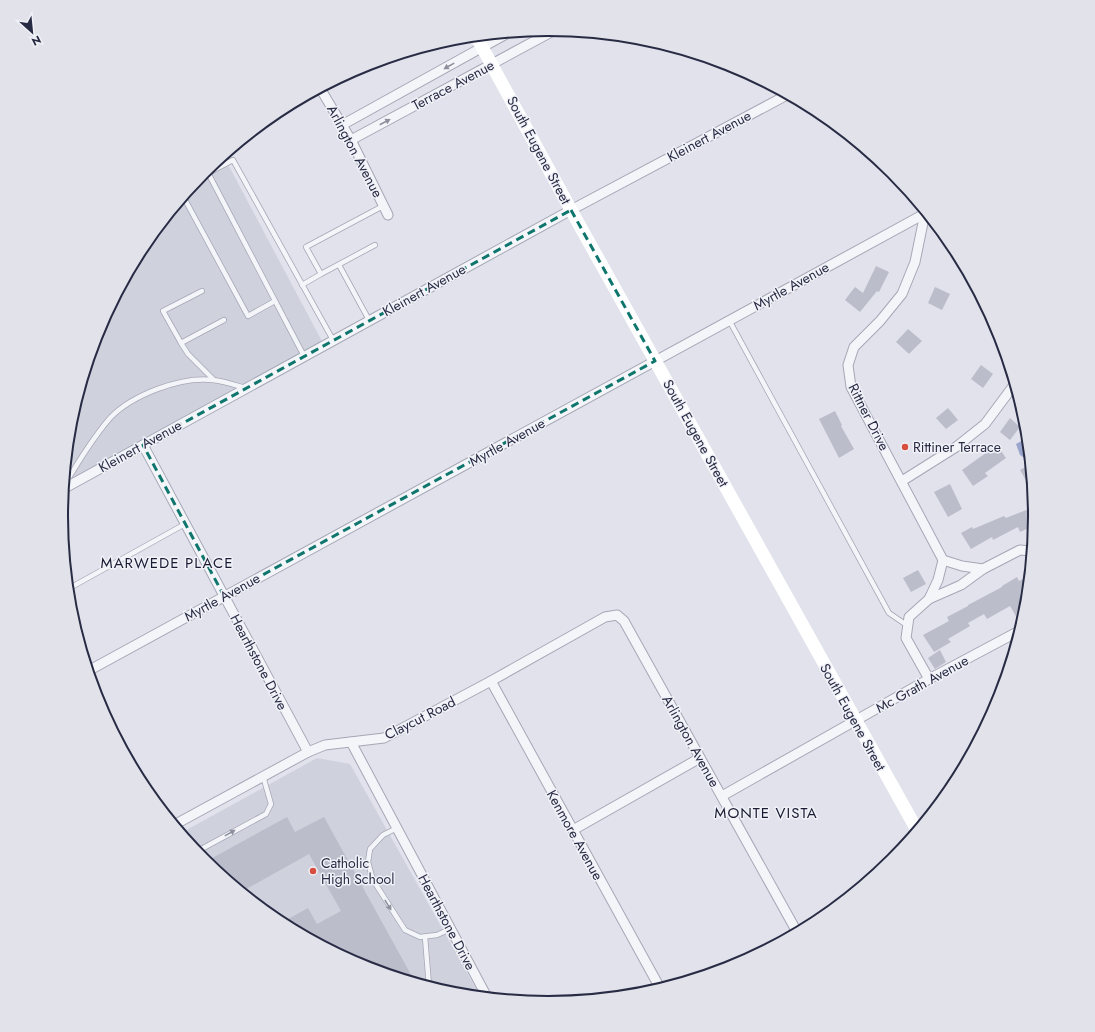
<svg xmlns="http://www.w3.org/2000/svg" width="1095" height="1032" viewBox="0 0 1095 1032" font-family="Jost,sans-serif">
	<style>
		.built { fill: #cfd1dd }
		.water { fill: #9aa6cd }
		.building { fill: #bbbdcb }
		.lines { fill: none; stroke-linecap: round; stroke-linejoin: round }
		.lane-casing { stroke: #a6a7b6; stroke-width: 6 }
		.street-casing { stroke: #a6a7b6; stroke-width: 11 }
		.lane { stroke: #f4f5f9; stroke-width: 4.5 }
		.street { stroke: #f4f5f9; stroke-width: 9 }
		.secondary { stroke: #fff; stroke-width: 13 }
		.oneway { fill: #8e909e }
		.marked { fill: none; stroke: #0f766e; stroke-width: 3; stroke-dasharray: 8 5; stroke-linejoin: round }
		.poi-dot { fill: #d74e3e; stroke: #f1f2f8; stroke-width: 1.5 }
		.labels { text-anchor: middle; stroke-width: 3; stroke-linejoin: round; paint-order: stroke }
		.street-label { font-size: 14px; fill: #282b44; stroke: #f1f2f8 }
		.poi-label { font-size: 14px; fill: #282b44; stroke: #f1f2f8; text-anchor: start }
		.neighbourhood-label { font-size: 15px; letter-spacing: 1px; fill: #1a1c34; stroke: #f1f2f8 }
		.rim { fill: none; stroke: #282b44; stroke-width: 2 }
	</style>
	<rect width="100%" height="100%" fill="#e1e2eb"/>
	<g class="built">
		<path d="M223,155l101,190 -261,144 7,-68 28,-92 45,-84 60,-74z"/>
		<path d="M317,758l33,6 130,232 -28,-2 -91,-28 -84,-45 -74,-61 -22,-27z"/>
	</g>
	<path class="water" d="M1025,439l2,5 2,15h-3l-6,-4 -4,-11z"/>
	<g class="building">
		<path d="M876,266l13,6 -10,20 -2,-1 -17,21 -15,-12 10,-13 8,6z"/>
		<path d="M935,287l15,7 -8,16 -14,-7z"/>
		<path d="M908,329l14,12 -13,13 -13,-12z"/>
		<path d="M981,365l12,9 -10,14 -12,-9z"/>
		<path d="M948,408l10,12 -12,9 -10,-11z"/>
		<path d="M835,411l7,14 -1,1 13,23 -15,9 -20,-39z"/>
		<path d="M1010,418l10,9 -10,13 -10,-8z"/>
		<path d="M997,445l9,13 -21,15 3,3 -15,10 -11,-16z"/>
		<path d="M1029,465l1,5 2,21 -12,-21z"/>
		<path d="M950,484l12,25 -14,8 -14,-25z"/>
		<path d="M1034,507l-1,19 -13,6 -2,-5 -25,13 -1,-3 -21,12 -10,-16 11,-6 1,2 31,-13 2,2z"/>
		<path d="M918,570l8,14 -15,8 -8,-14z"/>
		<path d="M1029,576l-4,35 -4,14 -11,-19 -23,13 -3,-5 -16,9 2,3 -22,13 3,3 -17,10 -11,-17 26,-14 -2,-4 21,-11v-1l34,-18v-1l15,-9 2,4z"/>
		<path d="M940,650l6,12 -11,7 -7,-11z"/>
		<path d="M287,817l8,15 29,-15 91,165 -54,-16 -80,-43 27,-15 9,16 24,-13 -32,-57 -68,38 -36,-30z"/>
	</g>
	<g class="lines">
		<defs>
			<g id="lane">
				<path d="M206,169l98,187"/>
				<path d="M208,173l25,-13 100,180"/>
				<path d="M183,196l65,120 27,-15"/>
				<path d="M375,245l-54,29 -15,-27 77,-41"/>
				<path d="M339,265l30,55"/>
				<path d="M302,285l19,-11"/>
				<path d="M729,320l160,293 19,13"/>
				<path d="M181,343l-18,-32 39,-20"/>
				<path d="M214,380l-26,-26 -7,-11 43,-23"/>
				<path d="M64,486c14,-24 28,-47 46,-68 22,-23 71,-42 103,-38 11,1 22,5 32,8"/>
				<path d="M68,589l117,-65"/>
				<path d="M397,828l-14,7 -13,14 -2,13 5,18 32,50 15,7 17,-2 13,-6"/>
				<path d="M196,852l70,-38 5,-10 -8,-28"/>
				<path d="M425,937l4,49"/>
			</g>
			<g id="street">
				<path d="M320,88l31,52 37,75"/>
				<path d="M342,125l166,-92"/>
				<path d="M351,140l204,-110"/>
				<path d="M925,213l-10,49 -13,32 -22,27 -26,26 -6,18 3,22 92,173 19,6 21,3 37,-19 11,1"/>
				<path d="M143,445l165,307"/>
				<path d="M902,481l54,-34 29,-23 29,-39"/>
				<path d="M63,489l508,-279 216,-115"/>
				<path d="M929,599l32,-14 22,-16"/>
				<path d="M88,671l838,-458"/>
				<path d="M929,679l-23,-41 3,-21 20,-18 9,-19 5,-20"/>
				<path d="M491,681l169,307"/>
				<path d="M351,742l136,255"/>
				<path d="M722,796l207,-117 90,-48"/>
				<path d="M174,825l134,-73 17,-7 59,-7 107,-57 114,-64 12,-2 7,6 173,311"/>
				<path d="M573,830l127,-72"/>
			</g>
		</defs>
		<use href="#lane" class="lane-casing"/>
		<use href="#street" class="street-casing"/>
		<use href="#lane" class="lane"/>
		<use href="#street" class="street"/>
		<path class="secondary" d="M476,36l95,174 346,620"/>
	</g>
	<defs><path id="oneway-solid" d="M-6-.8H1V-3.2L6.5 0L1 3.2V.8H-6Z"/></defs>
	<g class="oneway">
		<use href="#oneway-solid" transform="translate(449 66) rotate(151)"/>
		<use href="#oneway-solid" transform="translate(385 122) rotate(-28)"/>
		<use href="#oneway-solid" transform="translate(230 833) rotate(-29)"/>
		<use href="#oneway-solid" transform="translate(388 905) rotate(58)"/>
	</g>
	<path class="marked" d="M571,210l84,151 -431,235 -81,-151z"/>
	<g class="poi-dot">
		<circle cx="905" cy="447" r="4"/>
		<circle cx="313" cy="871" r="4"/>
	</g>
	<g class="labels">
		<g class="street-label">
			<text transform="translate(453 85) rotate(-28)" y="5">Terrace Avenue</text>
			<text transform="translate(709 136) rotate(-28)" y="5">Kleinert Avenue</text>
			<text transform="translate(539 150) rotate(62)" y="5">South Eugene Street</text>
			<text transform="translate(355 151) rotate(62)" y="5">Arlington Avenue</text>
			<text transform="translate(791 286) rotate(-29)" y="5">Myrtle Avenue</text>
			<text transform="translate(424 290) rotate(-29)" y="5">Kleinert Avenue</text>
			<text transform="translate(869 417) rotate(63)" y="5">Rittner Drive</text>
			<text transform="translate(696 433) rotate(61)" y="5">South Eugene Street</text>
			<text transform="translate(507 442) rotate(-29)" y="5">Myrtle Avenue</text>
			<text transform="translate(140 446) rotate(-29)" y="5">Kleinert Avenue</text>
			<text transform="translate(222 597) rotate(-29)" y="5">Myrtle Avenue</text>
			<text transform="translate(259 662) rotate(62)" y="5">Hearthstone Drive</text>
			<text transform="translate(922 684) rotate(-29)" y="5">Mc Grath Avenue</text>
			<text transform="translate(853 717) rotate(61)" y="5">South Eugene Street</text>
			<text transform="translate(420 718) rotate(-27)" y="5">Claycut Road</text>
			<text transform="translate(691 741) rotate(61)" y="5">Arlington Avenue</text>
			<text transform="translate(575 835) rotate(61)" y="5">Kenmore Avenue</text>
			<text transform="translate(447 922) rotate(62)" y="5">Hearthstone Drive</text>
		</g>
		<g class="poi-label">
			<text x="913" y="452">Rittiner Terrace</text>
			<text x="321" y="868">Catholic<tspan x="321" dy="16">High School</tspan></text>
		</g>
		<g class="neighbourhood-label">
			<text x="167" y="568">MARWEDE PLACE</text>
			<text x="766" y="818">MONTE VISTA</text>
		</g>
	</g>
	<path d="M0 0H1095V1032H0ZM68 516a480 480 0 1 1 960 0a480 480 0 1 1-960 0Z" fill="#e1e2ea" fill-rule="evenodd"/>
	<path class="rim" d="M68 516a480 480 0 1 1 960 0a480 480 0 1 1-960 0Z"/>
	<g transform="translate(32 32) rotate(153)" stroke="#f1f2f8" stroke-width="3" paint-order="stroke">
	<path d="M0-3L7 15L0 10L-7 15Z" fill="#282b44"/>
	<text y="-6" font-size="11" font-weight="bold" text-anchor="middle" fill="#282b44">N</text>
	</g>
</svg>
